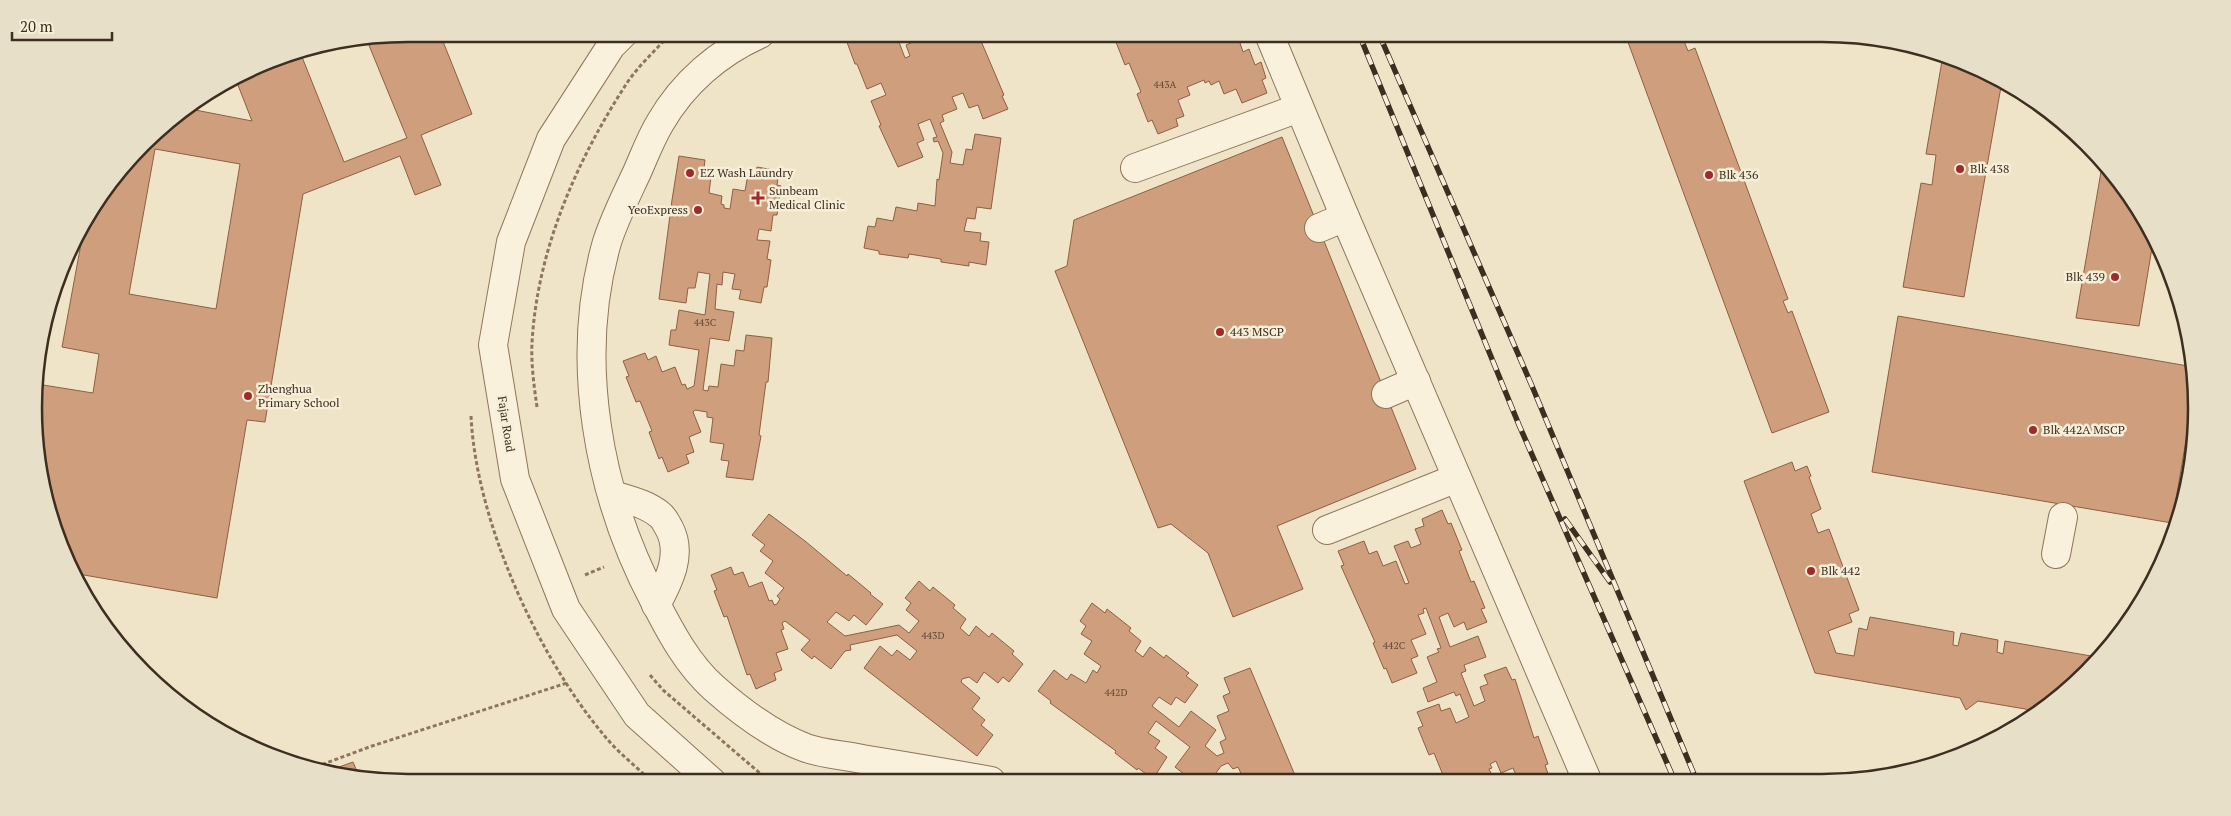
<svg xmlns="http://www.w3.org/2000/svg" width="2231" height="816" viewBox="0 0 2231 816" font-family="'PT Serif',serif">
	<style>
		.building { fill: #cf9f7d; stroke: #8d5f41; fill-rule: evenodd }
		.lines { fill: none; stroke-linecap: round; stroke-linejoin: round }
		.minor-casing { stroke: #8d765c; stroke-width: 30 }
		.path { stroke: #8d765c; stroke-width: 3; stroke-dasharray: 4 2.5; stroke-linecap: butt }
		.minor { stroke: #faf1dc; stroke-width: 28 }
		.rail-casing { stroke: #3d2e20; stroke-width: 5.5 }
		.rail { stroke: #f7eed8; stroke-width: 4; stroke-dasharray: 11; stroke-linecap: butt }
		.poi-dot { fill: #9e2a2b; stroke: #f7eed8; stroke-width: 2 }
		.labels { text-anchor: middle; stroke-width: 5; stroke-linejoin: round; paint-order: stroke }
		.number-label { font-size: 10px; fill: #624a37 }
		.poi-label { font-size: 12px; fill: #3d2e20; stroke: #f7eed8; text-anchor: start }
		.street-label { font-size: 12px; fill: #3d2e20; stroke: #f7eed8 }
		.rim { fill: none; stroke: #3d2e20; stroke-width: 2.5 }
	</style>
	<rect width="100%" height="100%" fill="#f0e4c8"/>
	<g class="building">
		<path d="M408,34h32l32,80 -51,21 20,50 -26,10 -15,-39 -97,38 -38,228 -18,-2 -30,178 -139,-24 -32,-69 -11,-73 2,-48 56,9 6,-39 -37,-7 23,-125 26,-42 50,-53 29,-18 62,12 -16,-41 29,-18 35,-10 44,110 63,-24 -41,-100zM155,149l85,15 -24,145 -87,-15z"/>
		<path d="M844,34h38l2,5 12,-5 9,24 5,-2 -4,-11 21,-9 -1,-2h52l26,61 -2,1 6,13 -25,10 -5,-14 -9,3 -6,-15 -11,4 5,12 -15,6 2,6 -4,2 12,29 -2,11 13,2 3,-16 6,1 3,-16 26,4 -10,71 -14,-2 -2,12 -8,-1 -3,13 17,2 -1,8 9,1 -3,23 -17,-3v4l-28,-4v-3l-32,-5 -1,4 -29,-4v-3l-15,-3 4,-22 7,1 2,-9 16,3 3,-14 21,4 1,-8 17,3 2,-27 2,1 4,-27 -5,-12 -4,1 -1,-4 4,-1 -7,-18 -12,5 6,16 -7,3 6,14 -25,10 -19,-41 2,-1 -10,-24 15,-6 -5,-12 -14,6 -10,-25h-2z"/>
		<path d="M1117,34h126l1,4 -5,2 4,12 6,-3 6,16 6,-3 5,16 -4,2 5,13 -25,10 -6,-14 -12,5 -5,-13 -8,4 -2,-4 -4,2 -1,-3 -17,7 3,8 -12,5 6,16 -8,3 2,7 -20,8 -6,-14 -4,2 -11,-28 4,-2 -12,-29 -4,2 -11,-28z"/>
		<path d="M1625,34h56l7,17 7,-3 93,251 -5,2 5,12 4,-2 37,101 -57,21z"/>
		<path d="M1943,55l45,17 14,9 -38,216 -61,-10 18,-104 11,2 4,-30 -10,-1z"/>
		<path d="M1282,137l134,332 -139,57 26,63 -70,28 -25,-64 -37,-29 -13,4 -103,-257 12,-5 7,-46z"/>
		<path d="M679,156l26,4 -2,16 8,1 -2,16 13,3 -1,8 3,1v3l6,1 3,-20 12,2 3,-17 8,1 1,-8 22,4 -2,14 4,1 -4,29h-4l-2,16 -12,-2 -2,11 13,1 -3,18 4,1 -4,27h-3l-3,16 -22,-4 2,-9 -9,-1 3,-15 -12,-2 -1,13 -5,-1 -2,25 19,3 -5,29 -19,-3 -7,52 5,1 1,-5 9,1 3,-23 13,2 2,-16 8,1 2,-16 26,3 -4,44h-2l-7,53 2,1 -8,44 -27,-3 3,-16 -8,-1 3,-16 -14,-2 3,-24 -6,-1v-5l-12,-2 -2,2 8,20 -12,5 5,15 -8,3 3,8 -21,9 -6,-15 -3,2 -10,-27 3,-1 -12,-30 -4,1 -10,-25 3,-1 -6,-15 22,-8 3,7 8,-4 6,16 13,-5 7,18 3,-1 2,5 7,-3 5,-36 -30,-5 2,-15h5l3,-20 26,5 5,-41 -12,-2 -3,16h-7l-2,15 -27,-4 13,-99z"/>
		<path d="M2103,160l44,61 7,15 -15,90 -63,-8z"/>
		<path d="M1898,316l296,51 1,20 -23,136 -300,-51z"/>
		<path d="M1792,462l3,9 12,-5 4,10 -2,1 12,32 -10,5 7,19 11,-4 30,81 -10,4 3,8 -24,9 8,22 18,3 5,-28 8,2 3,-13 84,15 -1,13 5,1 3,-13 37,7 -1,12 6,2 2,-13 86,15 -2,10 -19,23 -33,22 -59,-10 -12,9 -6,-12 -145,-25 -71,-192z"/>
		<path d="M1442,510l6,14 3,-1 11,27 -3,1 12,31 3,-1 11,27 -4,1 6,13 -20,8 -3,-8 -10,5 -6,-14 -9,4 11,30 28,-11 8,21 -22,8 2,6 -5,2 13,33 11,-5 -5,-14 8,-3 -4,-9 22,-8 6,13 3,-1 19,59 4,-2 10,28 -3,1 5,15h-32l-5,-12 -12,5 -5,-12 -6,3 2,4 -3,1 5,11h-49l-11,-27 -5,2 -11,-27 5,-2 -6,-14 22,-8 2,7 9,-3 6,15 13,-6 -9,-23 -4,2 -2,-4 -26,10 -5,-14 14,-6 -10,-25 12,-5 -2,-3 4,-1 -15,-40 -3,1 1,4 -6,2 8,19 -15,6 7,16 -7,3 6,14 -25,10 -6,-15 -2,1 -11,-26 2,-1 -34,-76 3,-1 -6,-14 26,-10 5,13 8,-3 6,15 13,-5 9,23 4,-1 -15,-37 14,-5 3,7 10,-4 -6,-15 9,-3 -2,-7z"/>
		<path d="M769,514l36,27 42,35 1,-2 23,19 -1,1 13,10 -17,21 -12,-10 -5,6 -13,-9 -9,10 18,14 54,-11 10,8 10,-12 -13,-11 5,-7 -6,-5 14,-17 11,10 3,-4 22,18 -2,3 13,11 -6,9 9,8 7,-10 13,11 3,-4 22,18 -2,3 11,10 -14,18 -6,-5 -5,6 -14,-11 -7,11 -8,-6 -7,2 -1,3 19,16 -8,11 13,11 -4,5 12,10 -16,21 -113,-88 16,-22 12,10 5,-6 13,10 7,-9 -20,-16 -47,10 1,5 -6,1 -14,18 -17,-13 -2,3 -11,-9 9,-10 -25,-19 -3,2 2,6 -3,1 7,19 -12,4 6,17 -8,3 2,7 -20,9 -6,-15 -3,1 -20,-59 -3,1 -10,-26 3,-1 -6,-15 20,-8 3,8 9,-3 6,15 13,-5 7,19 3,-1 2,5 3,-1 3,-5 -3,-3 7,-8 -19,-15 8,-12 -13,-10 5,-6 -13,-10z"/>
		<path d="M1092,603l13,10 2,-4 24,19 -2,3 12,10 -6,10 8,6 7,-10 14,11 2,-3 23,18 -3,3 12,9 -13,18 -9,-6 -5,8 -12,-8 -7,9 27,21 12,-16 25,19 -11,16 12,10 7,-3 -4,-11 6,-3 -9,-23 12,-5 -6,-15 7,-3 -6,-15 26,-10 47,112h-53l-6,-13 -5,2 -5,-6 -7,3 -10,14 -18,1 -18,-14 15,-20 -34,-26 -8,12 12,8 -5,7 12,9 -14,22 -15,-11 -1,2 -22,-17 1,-2 -66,-48 1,-2 -13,-10 16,-21 13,10 4,-6 15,9 7,-13 4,3 4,-7 -17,-12 8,-13 -11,-7 5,-8 -6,-5z"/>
		<path d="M353,762l6,14 -18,-3 -2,-6z"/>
		<path d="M384,775l13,6 -21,-3z"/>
	</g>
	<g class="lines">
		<defs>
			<g id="minor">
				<path d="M623,34l-12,12 -60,93 -40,103 -18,103 22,134 51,130 71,106 75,67"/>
				<path d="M760,34c-41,18 -77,49 -100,89 -9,15 -15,31 -22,47 -11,24 -23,47 -31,72 -34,118 -9,253 48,360 16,31 33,63 59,86 27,24 57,47 92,60 17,6 38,7 56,11 43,7 86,14 129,22"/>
				<path d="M1269,34l76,183 242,563"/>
				<path d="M1135,168l164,-60"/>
				<path d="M1319,228l26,-11"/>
				<path d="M1386,394l30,-13"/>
				<path d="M613,495c16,5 34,9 47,20 4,3 6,8 9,13 14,26 0,53 -13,77"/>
				<path d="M1327,530l130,-52"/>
				<path d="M2056,554l7,-37"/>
			</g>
		</defs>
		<use href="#minor" class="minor-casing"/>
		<g class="path">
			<path d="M537,407c-3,-21 -6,-43 -5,-64 5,-92 44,-181 93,-257 12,-19 30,-35 45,-52"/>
			<path d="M471,416c5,104 66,239 132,318 14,18 33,32 49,48"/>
			<path d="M585,575l19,-8"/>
			<path d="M650,675l13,15 106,91"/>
			<path d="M310,769l62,-23 195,-63"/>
		</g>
		<use href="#minor" class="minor"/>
		<defs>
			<g id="rail">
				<path d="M1359,34l160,391 155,354"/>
				<path d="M1379,34l153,352 164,393"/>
				<path d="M1565,519l45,63"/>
			</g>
		</defs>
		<use href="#rail" class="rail-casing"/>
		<use href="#rail" class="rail"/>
	</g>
	<g class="poi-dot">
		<circle cx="1960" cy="169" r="5"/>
		<circle cx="690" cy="173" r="5"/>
		<circle cx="1709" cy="175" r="5"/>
		<path d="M755.5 190.5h5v5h5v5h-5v5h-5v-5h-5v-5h5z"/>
		<circle cx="698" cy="210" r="5"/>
		<circle cx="2115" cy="277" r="5"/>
		<circle cx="1220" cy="332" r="5"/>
		<circle cx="248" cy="396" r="5"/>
		<circle cx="2033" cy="430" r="5"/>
		<circle cx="1811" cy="571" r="5"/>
	</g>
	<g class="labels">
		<g class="number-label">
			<text x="1165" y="88">443A</text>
			<text x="705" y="326">443C</text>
			<text x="933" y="639">443D</text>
			<text x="1394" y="649">442C</text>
			<text x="1116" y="696">442D</text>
		</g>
		<g class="poi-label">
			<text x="1970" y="173">Blk 438</text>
			<text x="700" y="177">EZ Wash Laundry</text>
			<text x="1719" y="179">Blk 436</text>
			<text x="769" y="195">Sunbeam<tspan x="769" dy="14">Medical Clinic</tspan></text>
			<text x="688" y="214" text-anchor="end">YeoExpress</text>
			<text x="2105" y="281" text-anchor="end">Blk 439</text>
			<text x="1230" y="336">443 MSCP</text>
			<text x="258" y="393">Zhenghua<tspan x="258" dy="14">Primary School</tspan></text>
			<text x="2043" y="434">Blk 442A MSCP</text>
			<text x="1821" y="575">Blk 442</text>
		</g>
		<g class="street-label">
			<text transform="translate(506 424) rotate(81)" y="4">Fajar Road</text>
		</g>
	</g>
	<path d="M0 0H2231V816H0ZM408 42H1822A366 366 0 0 1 2188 408V408A366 366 0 0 1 1822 774H408A366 366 0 0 1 42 408V408A366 366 0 0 1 408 42Z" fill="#e8dfc9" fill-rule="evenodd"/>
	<path class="rim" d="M408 42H1822A366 366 0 0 1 2188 408V408A366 366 0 0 1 1822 774H408A366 366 0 0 1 42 408V408A366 366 0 0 1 408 42Z"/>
	<path d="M12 32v8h100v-8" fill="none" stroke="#3d2e20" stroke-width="2.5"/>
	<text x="20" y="32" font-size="15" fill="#3d2e20" stroke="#f7eed8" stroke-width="4" paint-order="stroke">20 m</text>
</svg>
